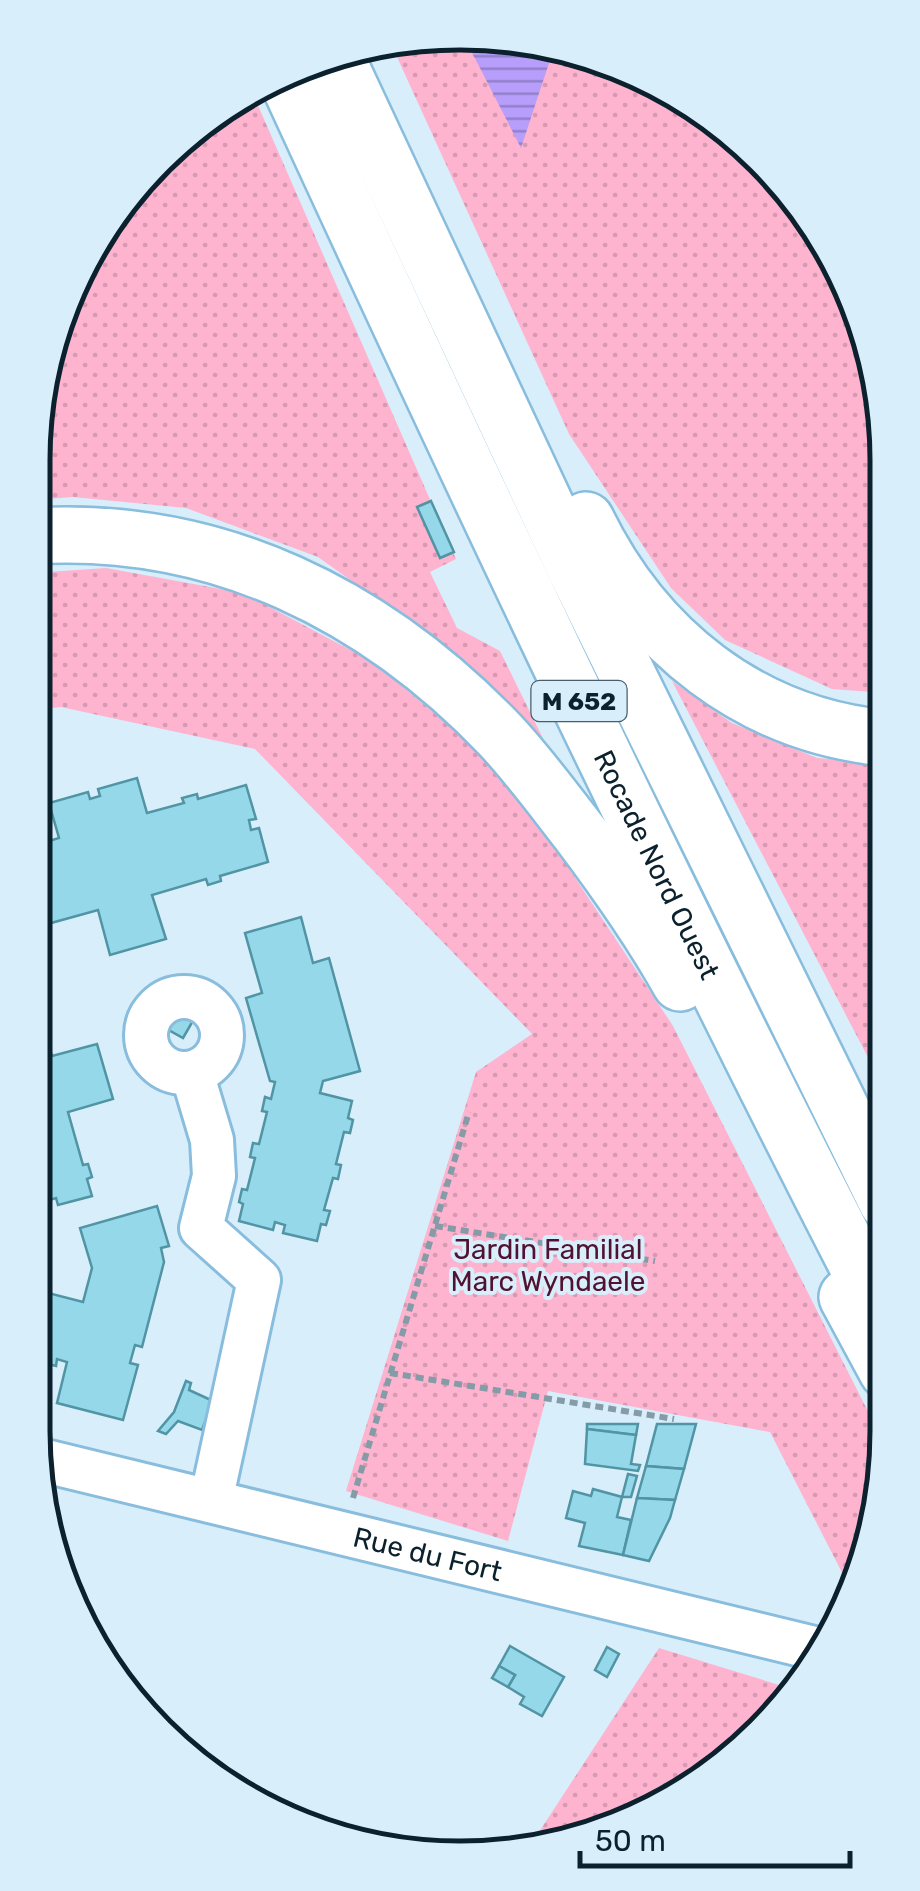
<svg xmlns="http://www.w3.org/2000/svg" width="920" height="1891" viewBox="0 0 920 1891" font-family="Rubik,sans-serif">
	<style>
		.green { fill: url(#green-dots) }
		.water { fill: url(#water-rules) }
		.building { fill: #94d8e9; stroke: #5194a4; stroke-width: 2.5 }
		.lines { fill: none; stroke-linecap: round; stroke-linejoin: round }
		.minor-casing { stroke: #88bddd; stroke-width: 48 }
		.highway-casing { stroke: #88bddd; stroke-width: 60 }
		.path { stroke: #859ba7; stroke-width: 6; stroke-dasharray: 8 5; stroke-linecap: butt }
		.minor { stroke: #fff; stroke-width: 42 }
		.highway { stroke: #fff; stroke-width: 55 }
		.labels { text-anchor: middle; stroke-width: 8; stroke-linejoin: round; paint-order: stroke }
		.shield { fill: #d8eefb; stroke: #485e6b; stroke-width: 2.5 }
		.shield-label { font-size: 25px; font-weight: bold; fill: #0b212d }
		.street-label { font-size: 28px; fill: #0b212d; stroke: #d8eefb }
		.park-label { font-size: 28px; fill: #501230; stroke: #d8eefb }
		.rim { fill: none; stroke: #0b212d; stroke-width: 5 }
	</style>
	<defs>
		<pattern id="green-dots" width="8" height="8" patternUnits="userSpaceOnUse" patternTransform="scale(2.5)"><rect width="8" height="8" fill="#feb3cf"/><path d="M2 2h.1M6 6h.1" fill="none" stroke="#d89ab2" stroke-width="1.8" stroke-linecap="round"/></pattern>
		<pattern id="water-rules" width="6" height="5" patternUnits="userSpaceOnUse" patternTransform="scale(2.5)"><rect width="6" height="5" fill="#b79efb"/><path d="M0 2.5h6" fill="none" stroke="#9380cc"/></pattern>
	</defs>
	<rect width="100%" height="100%" fill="#d8eefb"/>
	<g class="green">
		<path d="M461,33l163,32 97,56 78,79 56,96 29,108 1,289 -53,-4 -107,-49 -54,-52 -102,-154 -177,-388z"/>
		<path d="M253,94l203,465 -26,13 27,56 43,23 57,116 -114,-121 -125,-89 -132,-49 -113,-11 -40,3v-41l32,-163 93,-139z"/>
		<path d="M106,568l137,25 130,69 108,90 85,112 107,162 212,419 -31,151 -84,-164 -222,-41 -40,150 -162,-50 130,-419 56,-38 -277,-285 -194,-42 -28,3v-137z"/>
		<path d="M672,681l60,42 85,35 68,6 1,328z"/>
		<path d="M659,1648l133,41 -29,44 -113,81 -124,38z"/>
	</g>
	<path class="water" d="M462,33l91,18 -32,97z"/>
	<g class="building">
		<path d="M431,501l23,51 -14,6 -23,-51z"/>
		<path d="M137,778l10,35 37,-10 -2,-5 15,-4 1,5 48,-14 10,34 -7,1 2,10 8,-2 9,34 -48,14 1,5 -13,4 -2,-6 -54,16 14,44 -56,16 -12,-45 -54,15 1,6 -12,3v-88l26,-8 -10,-35 39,-11 2,7 10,-3 -2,-7z"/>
		<path d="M301,917l12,46 16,-5 31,113 -37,10 -3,12 32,8 -4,17 5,2 -3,13 -6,-1 -8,32 5,1 -3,14 -5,-1 -9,32 6,1 -4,14 -5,-1 -4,17 -34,-8 2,-8 -10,-3 -2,8 -34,-9 4,-17 -4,-2 3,-13 5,1 8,-32 -5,-1 3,-14 6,1 8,-32 -5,-1 3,-14 6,2 4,-17 -5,-1 -24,-83 16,-5 -17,-60z"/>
		<path d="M33,987h5l5,15h-6l15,54 45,-12 16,55 -45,13 15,53 5,-1 4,13 -5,2 5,17 -34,9 -2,-7 -10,3 3,7 -16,5z"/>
		<path d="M175,1009l19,10 -11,19 -18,-10z"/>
		<path d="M157,1206l12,40 -8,2 3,14 -22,85 -7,-2 -5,18 8,2 -15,55 -66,-17 10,-41 -10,-3 -1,7 -23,-6v-71l50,13 9,-34 -12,-40z"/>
		<path d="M186,1381l5,2 -2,7 24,11 -11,29 -24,-9 -12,13 -8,-3 16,-19z"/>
		<path d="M587,1424h51l-2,11 -49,-6z"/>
		<path d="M657,1424h39l-12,45 -38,-3z"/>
		<path d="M587,1429l49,6 -5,29 9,1 -2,6 -53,-7z"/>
		<path d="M646,1466l38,3 -9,31 -38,-2z"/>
		<path d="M628,1474l9,2 -6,21h-9z"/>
		<path d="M593,1489l29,8 -5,20 14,3 -8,35 -44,-9 6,-23 -19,-5 7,-27 18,5z"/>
		<path d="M637,1498l38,2 -5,18 -21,43 -26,-6z"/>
		<path d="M510,1646l54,31 -22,39 -22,-12 4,-7 -16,-10 7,-12 -16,-9z"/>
		<path d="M607,1647l12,7 -12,23 -12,-7z"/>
		<path d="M499,1666l16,9 -7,12 -16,-9z"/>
		<path d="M427,1842l18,10h-24z"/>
	</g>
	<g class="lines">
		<defs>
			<g id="minor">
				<circle cx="184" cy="1035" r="38"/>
				<path d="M192,1073l20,67 2,36 -13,52 58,52 -48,221"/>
				<path id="s1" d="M37,1459l781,190"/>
			</g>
			<g id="highway">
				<path d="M336,57l238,509 313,636"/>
				<path id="s2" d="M284,73c193,420 390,840 603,1250"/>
				<path d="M586,520c59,121 164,205 299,218"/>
				<path d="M33,536c184,-11 343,69 468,200 28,30 52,63 77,95 37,49 72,98 102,152"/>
				<path d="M847,1297l40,74"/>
			</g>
		</defs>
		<use href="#minor" class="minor-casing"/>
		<use href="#highway" class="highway-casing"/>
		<g class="path">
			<path d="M435,1226l220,35"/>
			<path d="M390,1373l284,46"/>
			<path d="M353,1498l116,-386"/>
		</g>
		<use href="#minor" class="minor"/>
		<use href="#highway" class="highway"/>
	</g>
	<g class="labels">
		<rect class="shield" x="531.5" y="681" width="95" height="40" rx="8"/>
		<g class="shield-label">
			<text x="579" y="710">M 652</text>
		</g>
		<g class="street-label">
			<text dy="10" stroke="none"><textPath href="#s2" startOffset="875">Rocade Nord Ouest</textPath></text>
			<text dy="10" stroke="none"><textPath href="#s1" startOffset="402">Rue du Fort</textPath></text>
		</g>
		<g class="park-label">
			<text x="548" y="1259">Jardin Familial<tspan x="548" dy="32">Marc Wyndaele</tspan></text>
		</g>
	</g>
	<path d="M0 0H920V1891H0ZM460 50H460A410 410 0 0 1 870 460V1431A410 410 0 0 1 460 1841H460A410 410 0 0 1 50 1431V460A410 410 0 0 1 460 50Z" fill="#d8eefb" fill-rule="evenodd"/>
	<path class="rim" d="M460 50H460A410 410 0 0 1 870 460V1431A410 410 0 0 1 460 1841H460A410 410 0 0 1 50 1431V460A410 410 0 0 1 460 50Z"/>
	<path d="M580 1851v15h270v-15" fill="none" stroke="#0b212d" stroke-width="5"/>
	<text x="595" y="1851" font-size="30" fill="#0b212d" stroke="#d8eefb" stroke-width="8" paint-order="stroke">50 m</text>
</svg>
